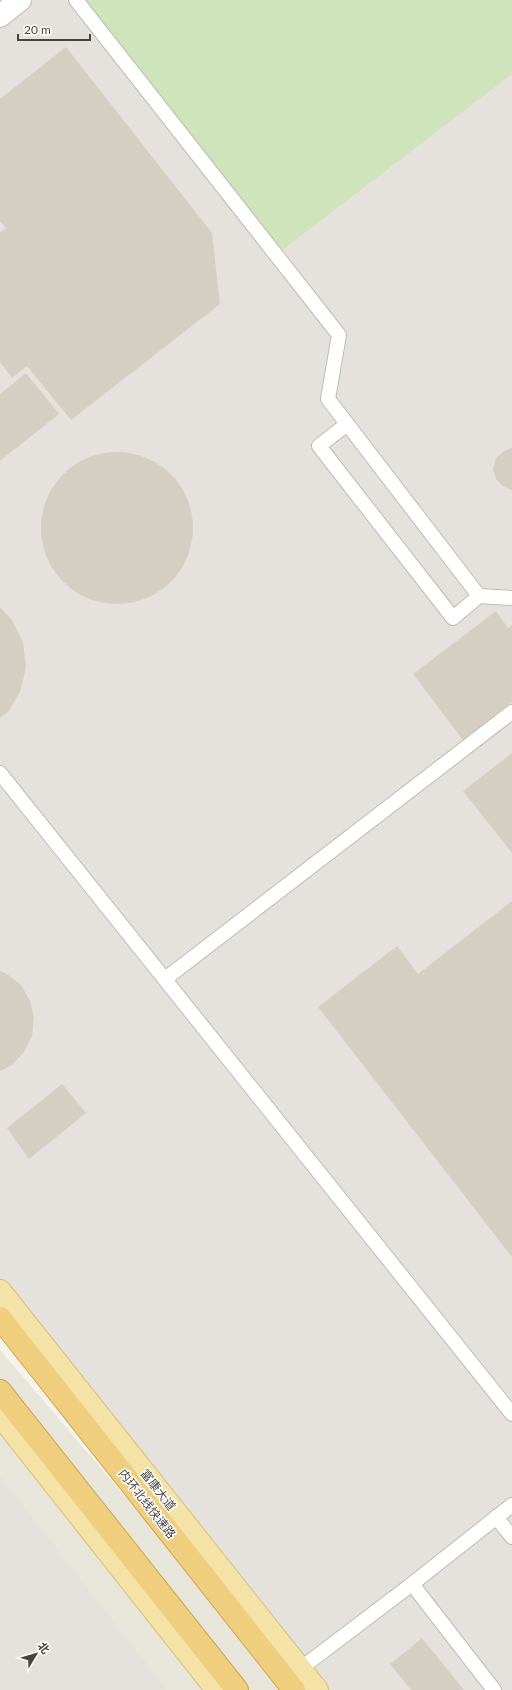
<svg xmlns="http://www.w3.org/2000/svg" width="512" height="1690" viewBox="0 0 512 1690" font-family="Lato,'Noto Sans SC',sans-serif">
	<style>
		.residential { fill: #e8e5db }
		.industrial { fill: #e5e2de }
		.green { fill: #cfe4bb }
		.building { fill: #d5cfc3 }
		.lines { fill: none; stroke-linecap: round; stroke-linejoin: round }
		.lane-casing { stroke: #bfbbb0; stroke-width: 16 }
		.street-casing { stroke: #bfbbb0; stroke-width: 24 }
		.primary-casing { stroke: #d8c077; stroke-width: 24 }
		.highway-casing { stroke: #cea54e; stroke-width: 24 }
		.lane { stroke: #fff; stroke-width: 14 }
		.street { stroke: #fff; stroke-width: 22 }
		.primary { stroke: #f4e2a7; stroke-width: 22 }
		.highway { stroke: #efcf7e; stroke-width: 22 }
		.labels { text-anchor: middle; stroke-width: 3; stroke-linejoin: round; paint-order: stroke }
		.street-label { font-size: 12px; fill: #49443b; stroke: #fff }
	</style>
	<rect width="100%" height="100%" fill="#f5f3ed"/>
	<path class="residential" d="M0,1350l290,340h-290z"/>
	<g class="industrial">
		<path d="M0,0h512v1690h-195l-317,-399z"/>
		<path d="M0,1476l167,214h-167z"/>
	</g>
	<path class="green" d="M76,0h436v74l-236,181z"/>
	<g class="building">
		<path d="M66,47l146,186 8,71 -149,116 -44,-54 -15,12 -12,-16v-129l6,-5 -6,-7v-122z"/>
		<path d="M26,373l33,41 -59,47v-67z"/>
		<path d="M512,448v42l-8,-3 -8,-8 -3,-10 3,-11 8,-7z"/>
		<circle cx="117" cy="528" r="76"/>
		<path d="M0,607l12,13 11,22 3,24 -5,24 -12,21 -9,7z"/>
		<path d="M496,611l12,17 4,-3v77l-49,38 -50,-66z"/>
		<path d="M512,753v100l-49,-62z"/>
		<path d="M512,901v356l-194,-250 79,-61 21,28z"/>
		<path d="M0,971l7,3 14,11 9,16 4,17 -2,18 -8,16 -12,13 -12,6z"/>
		<path d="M62,1084l24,29 -57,46 -22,-31z"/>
		<path d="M422,1638l42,52h-53l-21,-26z"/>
	</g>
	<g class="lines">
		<defs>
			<g id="lane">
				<path d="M76,0l263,335 -11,64 151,197 33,2"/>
				<path d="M347,424l-28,22 134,172 26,-22"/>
				<path d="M0,773l512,641"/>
				<path d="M165,979l347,-267"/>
				<path d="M496,1517l16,20"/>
				<path d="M412,1584l82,106"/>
				<path d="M300,1669l112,-85 100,-79"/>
			</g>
			<path id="street" d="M0,16l20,-16"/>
			<g id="primary">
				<path d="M0,1291l317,399"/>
				<path d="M0,1415l217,275"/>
			</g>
			<g id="highway">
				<path d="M0,1318l294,372"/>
				<path d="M0,1391l237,299"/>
			</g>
		</defs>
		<use href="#lane" class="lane-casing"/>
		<use href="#street" class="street-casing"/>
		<use href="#primary" class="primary-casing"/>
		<use href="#highway" class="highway-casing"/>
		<use href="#lane" class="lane"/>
		<use href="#street" class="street"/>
		<use href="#primary" class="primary"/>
		<use href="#highway" class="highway"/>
	</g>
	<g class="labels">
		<g class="street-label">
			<text transform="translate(158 1490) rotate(52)" y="4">富康大道</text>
			<text transform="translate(147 1504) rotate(52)" y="4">内环北线快速路</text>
		</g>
	</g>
	<g transform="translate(36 1654) rotate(52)" stroke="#ffffff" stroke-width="3" paint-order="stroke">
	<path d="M0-3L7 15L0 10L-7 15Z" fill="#49443b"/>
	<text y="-6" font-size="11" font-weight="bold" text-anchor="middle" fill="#49443b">北</text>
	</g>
	<path d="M18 34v6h72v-6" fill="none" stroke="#49443b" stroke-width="2"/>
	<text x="24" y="34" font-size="12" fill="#49443b" stroke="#ffffff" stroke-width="3" paint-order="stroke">20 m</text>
</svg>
